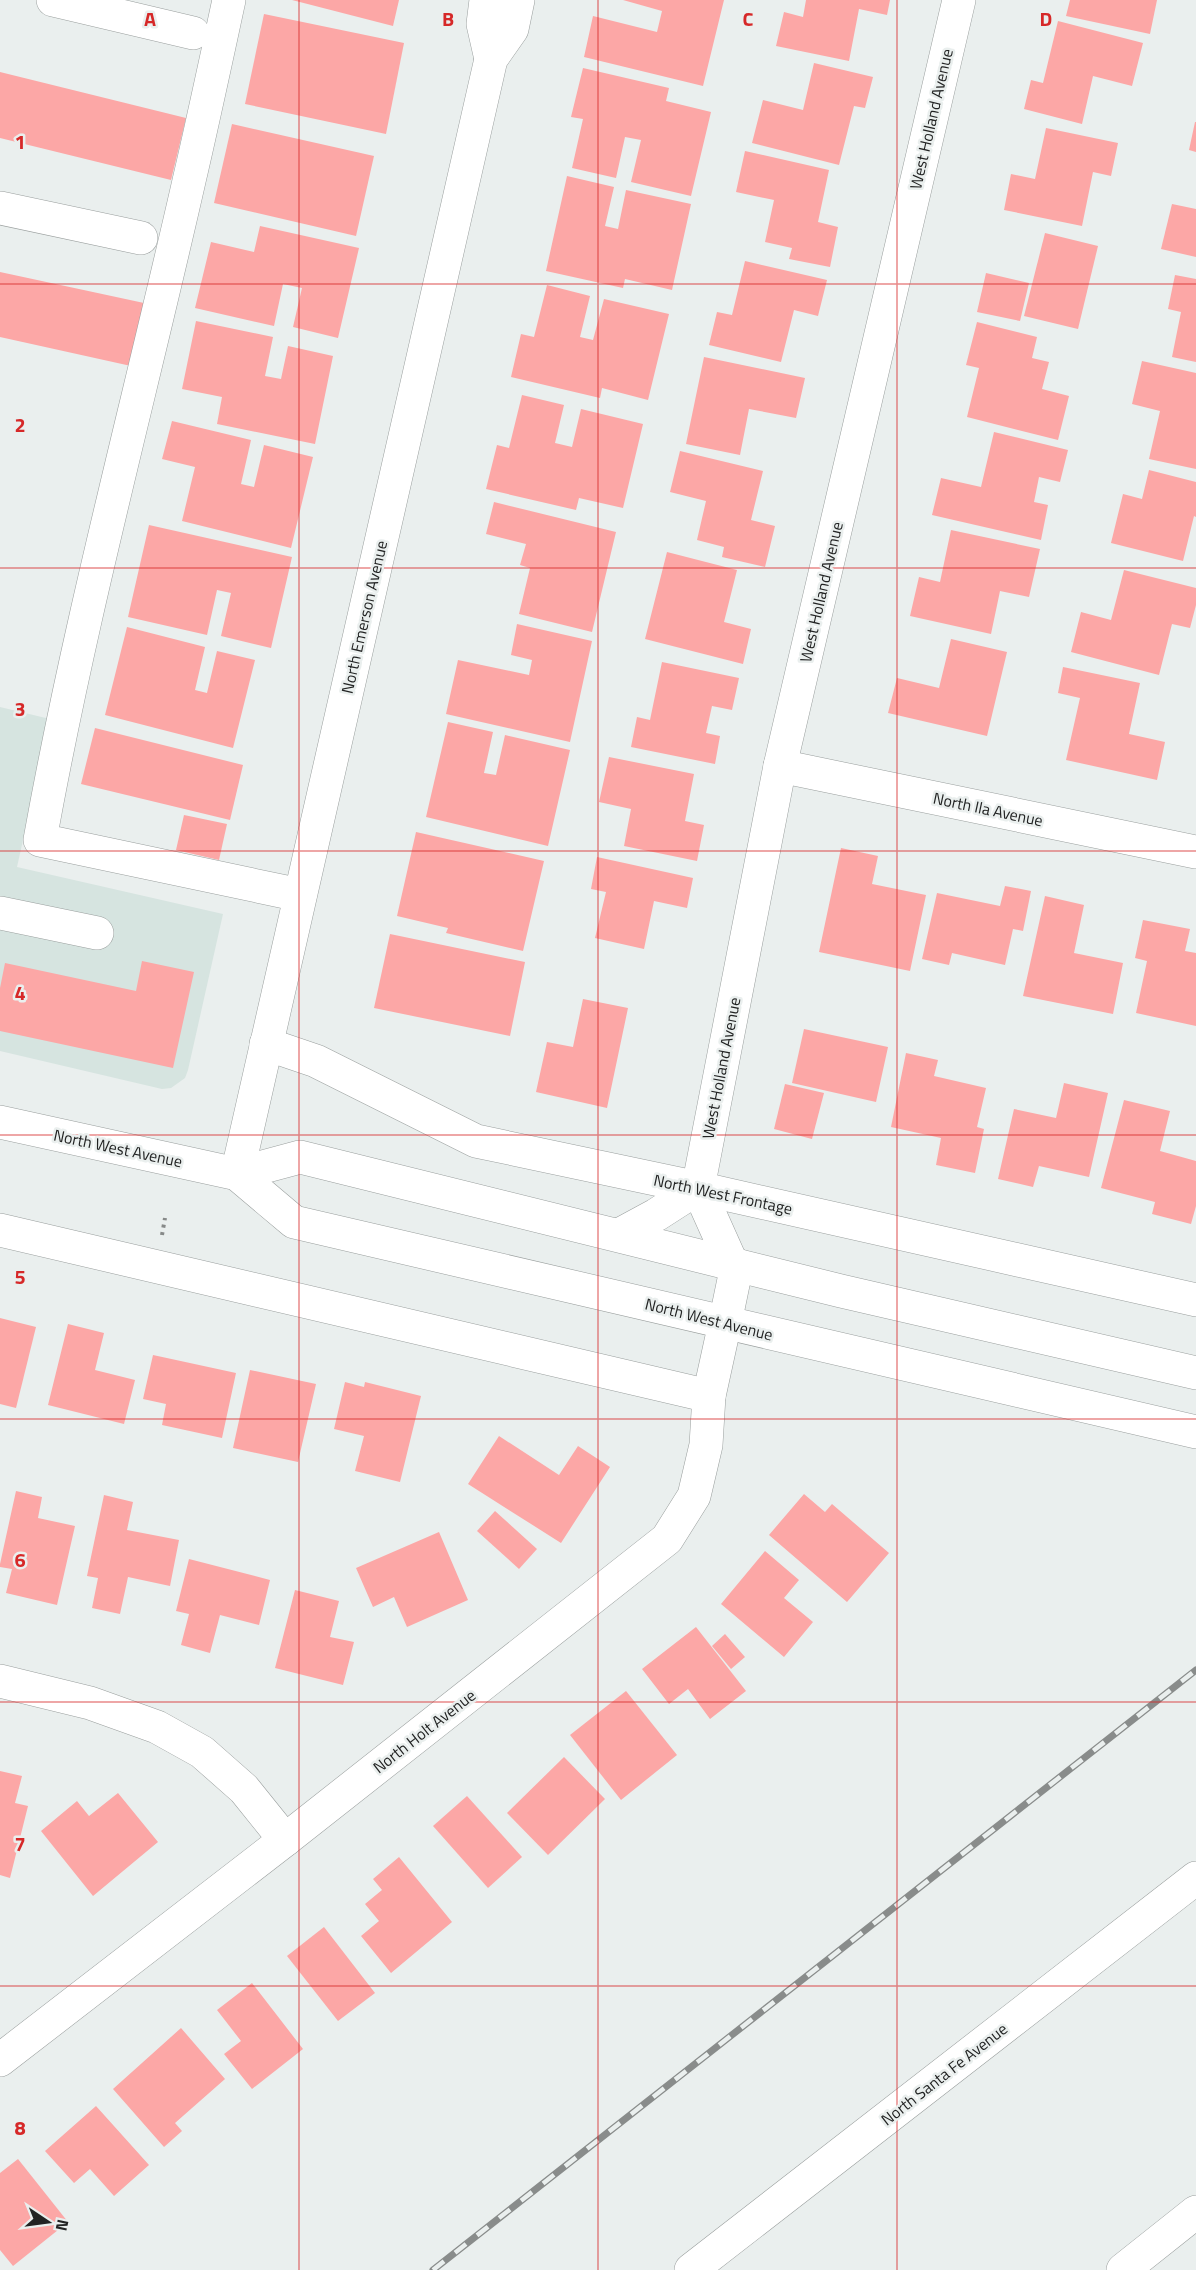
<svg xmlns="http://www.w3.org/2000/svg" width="1196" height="2270" viewBox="0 0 1196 2270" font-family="'Titillium Web',sans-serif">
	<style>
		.built { fill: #d6e4e0 }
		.building { fill: #fca7a6 }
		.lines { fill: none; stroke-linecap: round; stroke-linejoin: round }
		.minor-casing { stroke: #9a9f9e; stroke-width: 34 }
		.major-casing { stroke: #9a9f9e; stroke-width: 34 }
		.path { stroke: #878a89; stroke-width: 4; stroke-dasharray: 3 4.5; stroke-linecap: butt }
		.minor { stroke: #fff; stroke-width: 33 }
		.major { stroke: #fff; stroke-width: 33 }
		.rail-casing { stroke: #898c8b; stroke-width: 7 }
		.rail { stroke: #eaefee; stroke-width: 4.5; stroke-dasharray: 14; stroke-linecap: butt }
		.grid { fill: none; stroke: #d62828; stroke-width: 1.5; stroke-opacity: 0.55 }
		.labels { text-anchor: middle; stroke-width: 5; stroke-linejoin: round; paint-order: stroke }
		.street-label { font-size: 16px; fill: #222323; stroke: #eaefee }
		.grid-label { font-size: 20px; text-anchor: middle; font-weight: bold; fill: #d62828; stroke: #eaefee; stroke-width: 5; stroke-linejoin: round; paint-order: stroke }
	</style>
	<rect width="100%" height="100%" fill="#eaefee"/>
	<path class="built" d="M0,707l50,12 -33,148 206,47 -35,156 -3,8 -14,10 -9,1 -162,-38z"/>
	<g class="building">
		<path d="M292,0h107l-6,26z"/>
		<path d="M623,0h101l-21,86 -119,-29 9,-41 64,16 5,-21z"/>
		<path d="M806,0h84l-3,15 -28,-6 -10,52 -73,-15 8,-34 19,5z"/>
		<path d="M1070,0h87l-7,34 -84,-18z"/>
		<path d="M264,14l140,29 -18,91 -141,-30z"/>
		<path d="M1058,21l85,22 -11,43 -39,-10 -11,48 -58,-15 7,-29 12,3z"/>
		<path d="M814,63l59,14 -8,31 -11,-2 -15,59 -87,-22 11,-43 40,10z"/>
		<path d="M583,68l86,20 -3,13 45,11 -20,84 -60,-14 10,-42 -16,-3 -9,41 -44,-10 11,-49 -12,-2z"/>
		<path d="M0,72l186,46 -15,62 -171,-42z"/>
		<path d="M1195,122h1v30l-7,-2z"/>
		<path d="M232,124l142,32 -18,80 -142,-33z"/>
		<path d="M1046,128l72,15 -7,33 -18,-4 -11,54 -78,-16 7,-36 24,5z"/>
		<path d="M745,151l84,19 -11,52 20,5 -8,40 -41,-8 3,-11 -27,-6 9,-42 -38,-8z"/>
		<path d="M567,176l47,11 -9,39 13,3 8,-39 65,14 -19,86 -47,-11 -2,9 -77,-17z"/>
		<path d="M1172,204l24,5v48l-35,-8z"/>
		<path d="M260,226l99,22 -21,90 -45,-11 9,-39 -19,-4 -9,42 -79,-18 16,-66 43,10z"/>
		<path d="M1045,233l53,13 -20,83 -54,-13z"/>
		<path d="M745,261l82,19 -9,36 -24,-6 -13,52 -72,-17 8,-33 15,3z"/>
		<path d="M0,272l144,31 -13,63 -131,-29z"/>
		<path d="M986,273l43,10 -9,38 -43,-9z"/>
		<path d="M1175,275l21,4v83l-24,-5 9,-45 -13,-3z"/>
		<path d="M547,285l43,11 -10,41 13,3 11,-41 65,15 -21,86 -46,-12 -2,10 -89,-21 10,-43 13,3z"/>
		<path d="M196,321l77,16 -8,39 16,3 7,-33 45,10 -18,88 -98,-20 5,-27 -40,-8z"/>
		<path d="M977,322l60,15 -5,21 17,4 -7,27 27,7 -11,44 -91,-23 12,-49 -13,-3z"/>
		<path d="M704,357l101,21 -9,40 -47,-9 -9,46 -54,-11z"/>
		<path d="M1142,361l54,12v96l-47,-10 11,-48 -28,-7z"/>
		<path d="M522,395l42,10 -9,38 17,4 9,-38 62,15 -20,84 -44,-10 -3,12 -90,-21 11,-44 12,3z"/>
		<path d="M172,421l79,19 -10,44 13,3 10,-42 49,12 -22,91 -109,-27 13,-54 -33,-8z"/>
		<path d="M994,432l74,18 -8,32 -21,-5 -5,25 14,3 -7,35 -109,-25 9,-37 40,9z"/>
		<path d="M680,451l83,20 -12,49 24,6 -10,41 -43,-10 2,-10 -27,-7 9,-39 -36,-9z"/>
		<path d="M1149,470l47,12v35l-2,-1 -11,45 -72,-18 12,-49 19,5z"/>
		<path d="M494,502l122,30 -24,100 -73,-18 11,-46 -10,-3 6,-21 -40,-10z"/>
		<path d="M149,525l143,32 -21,91 -50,-12 10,-43 -14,-3 -10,45 -79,-18z"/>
		<path d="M951,530l89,19 -11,48 -29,-6 -9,43 -81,-18 9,-39 21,5z"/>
		<path d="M667,552l70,18 -13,52 27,7 -8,35 -98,-25z"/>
		<path d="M1124,570l72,18v17l-6,23 -18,-4 -13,51 -88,-23 10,-40 30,8z"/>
		<path d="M517,624l75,17 -22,101 -124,-28 12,-54 71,15 3,-15 -21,-5z"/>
		<path d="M127,627l78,20 -10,43 12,3 10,-42 38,9 -22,88 -128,-33z"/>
		<path d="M951,639l56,13 -20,84 -99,-23 9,-35 42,10z"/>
		<path d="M662,662l77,16 -7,32 -20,-4 -6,27 14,3 -5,28 -84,-17 6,-30 13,3z"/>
		<path d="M1063,667l77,16 -11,51 36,8 -8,38 -91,-20 14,-62 -22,-5z"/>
		<path d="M448,722l45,10 -9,41 12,2 9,-40 65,15 -22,96 -122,-29z"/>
		<path d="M95,728l148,37 -13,55 -149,-36z"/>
		<path d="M609,757l85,17 -9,47 19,4 -7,36 -73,-15 7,-37 -32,-7z"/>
		<path d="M184,815l43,9 -8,36 -43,-10z"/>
		<path d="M416,832l128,29 -21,90 -77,-18 2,-5 -51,-12z"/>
		<path d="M841,848l37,8 -6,28 54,11 -16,76 -91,-19z"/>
		<path d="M597,857l96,21 -6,30 -33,-7 -10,48 -49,-11 11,-46 -15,-3z"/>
		<path d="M1005,886l26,5 -8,40 -10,-2 -8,36 -53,-12 -3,12 -27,-6 15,-66 63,13z"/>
		<path d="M1045,896l39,9 -10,48 49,10 -10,51 -90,-18z"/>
		<path d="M1143,920l47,9 -5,22 11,2v73l-60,-13 11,-52 -12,-3z"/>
		<path d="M390,934l135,28 -15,74 -136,-28z"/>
		<path d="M142,961l52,11 -21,96 -173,-37v-43l5,-25 131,28z"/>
		<path d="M583,999l45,9 -21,100 -71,-16 11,-50 26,5z"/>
		<path d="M804,1029l84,18 -12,55 -84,-19z"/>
		<path d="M906,1053l32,7 -4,16 52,12 -9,39 7,2 -9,44 -39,-8 5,-27 -50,-11z"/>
		<path d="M1064,1083l44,10 -19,84 -50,-11 -6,21 -35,-8 16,-70 42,9z"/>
		<path d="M785,1084l39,9 -12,46 -38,-10z"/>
		<path d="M1124,1100l46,11 -10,40 36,10v45l-5,18 -39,-10 3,-12 -54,-14z"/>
		<path d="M0,1318l36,9 -20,81 -16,-4z"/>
		<path d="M68,1324l36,9 -9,37 40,10 -11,44 -76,-19z"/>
		<path d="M153,1355l83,18 -14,65 -60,-13 4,-21 -23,-5z"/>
		<path d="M250,1370l66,14 -18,78 -65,-14z"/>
		<path d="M345,1382l19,5 1,-5 56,14 -21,86 -45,-11 9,-35 -30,-7z"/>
		<path d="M499,1436l60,39 19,-29 32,21 -49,76 -93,-59z"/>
		<path d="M16,1491l26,6 -4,21 37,8 -18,79 -51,-12 6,-24 -12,-2v-3z"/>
		<path d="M804,1494l21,18 7,-8 57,49 -42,49 -78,-67z"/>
		<path d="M104,1495l29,7 -6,28 52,10 -9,46 -42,-9 -8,37 -28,-6 6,-30 -11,-2z"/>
		<path d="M495,1511l42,38 -18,20 -42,-38z"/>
		<path d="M439,1532l29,68 -61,27 -13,-30 -21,10 -17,-39z"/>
		<path d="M765,1551l34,29 -15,18 29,24 -29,35 -63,-53z"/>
		<path d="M189,1559l81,21 -11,45 -39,-10 -10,38 -29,-8 8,-31 -13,-3z"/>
		<path d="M295,1590l44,11 -9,36 24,5 -11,43 -68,-17z"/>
		<path d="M696,1627l50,64 -36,28 -22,-30 -19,15 -27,-35z"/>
		<path d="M725,1634l20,23 -14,12 -19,-23z"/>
		<path d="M626,1691l51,64 -56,45 -51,-65z"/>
		<path d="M564,1757l41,42 -57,56 -41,-42z"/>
		<path d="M0,1771l22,5 -7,27 13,3 -18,72 -10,-3z"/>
		<path d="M118,1793l40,49 -65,54 -52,-65 36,-30 12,15z"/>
		<path d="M467,1796l55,61 -34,31 -55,-62z"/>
		<path d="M399,1857l53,65 -61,51 -30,-37 18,-15 -14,-17 17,-14 -9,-11z"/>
		<path d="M324,1927l51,66 -37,28 -51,-65z"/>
		<path d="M252,1983l51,66 -51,40 -28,-35 17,-13 -24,-31z"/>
		<path d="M181,2028l44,51 -50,44 7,8 -18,16 -51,-58z"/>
		<path d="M96,2106l53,59 -35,31 -24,-27 -16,14 -29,-32z"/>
		<path d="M18,2159l50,63 -55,44 -13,-16v-77z"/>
	</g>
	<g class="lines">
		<defs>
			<g id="minor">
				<path d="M53,0l140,33"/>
				<path d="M229,0c-13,60 -26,121 -40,181 -50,220 -109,437 -149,659l260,55"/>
				<path d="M486,0l-3,24 8,35"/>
				<path d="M0,208l141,30"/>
				<path d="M780,766l416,86"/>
				<path d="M0,913l97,20"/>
				<path d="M266,1044l50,17 160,80 222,47 498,112"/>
				<path d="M237,1174l254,-1115 21,-30 6,-29"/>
				<path d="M0,1230l709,166"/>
				<path d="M619,1235l37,-20 42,-27"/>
				<path d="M732,1264l-34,-76 82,-422 179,-766"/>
				<path d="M0,1681l90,22 67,24 45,25 42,37 41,51"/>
				<path d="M0,2060l285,-220 382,-301 27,-43 12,-51 3,-49 16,-73"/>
				<path d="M691,2270l505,-392"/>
				<path d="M1123,2270l73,-58"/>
			</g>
			<g id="major">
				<path d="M0,1122l237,52 57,48 902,210"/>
				<path d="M237,1174l63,-17 541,134 355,82"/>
				<path d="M725,1323l12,-58"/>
			</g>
		</defs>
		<use href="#minor" class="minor-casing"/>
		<use href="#major" class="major-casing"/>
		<path class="path" d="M162,1235l3,-17"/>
		<use href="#minor" class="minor"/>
		<use href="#major" class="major"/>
		<defs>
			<path id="rail" d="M433,2270l763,-600"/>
		</defs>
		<use href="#rail" class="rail-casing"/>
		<use href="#rail" class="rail"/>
	</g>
	<path class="grid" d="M299,0v2270M598,0v2270M897,0v2270M0,284h1196M0,568h1196M0,851h1196M0,1135h1196M0,1419h1196M0,1702h1196M0,1986h1196"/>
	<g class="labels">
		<g class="street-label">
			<text transform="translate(931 119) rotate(-77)" y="6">West Holland Avenue</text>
			<text transform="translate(821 592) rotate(-77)" y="6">West Holland Avenue</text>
			<text transform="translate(364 617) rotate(-77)" y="6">North Emerson Avenue</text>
			<text transform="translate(988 809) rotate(12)" y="6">North Ila Avenue</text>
			<text transform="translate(721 1068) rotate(-79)" y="6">West Holland Avenue</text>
			<text transform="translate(118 1148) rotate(12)" y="6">North West Avenue</text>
			<text transform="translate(723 1194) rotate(12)" y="6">North West Frontage</text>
			<text transform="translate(709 1319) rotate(14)" y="6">North West Avenue</text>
			<text transform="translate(424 1731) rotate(-38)" y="6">North Holt Avenue</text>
			<text transform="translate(944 2074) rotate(-38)" y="6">North Santa Fe Avenue</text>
		</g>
	</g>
	<g class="grid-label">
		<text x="150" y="26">A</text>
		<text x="448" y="26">B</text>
		<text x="748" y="26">C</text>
		<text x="1046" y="26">D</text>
		<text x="20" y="149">1</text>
		<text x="20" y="432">2</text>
		<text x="20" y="716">3</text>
		<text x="20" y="1000">4</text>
		<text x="20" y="1284">5</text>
		<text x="20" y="1567">6</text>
		<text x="20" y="1851">7</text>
		<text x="20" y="2135">8</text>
	</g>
	<g transform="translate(48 2222) rotate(103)" stroke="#eaefee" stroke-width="4.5" paint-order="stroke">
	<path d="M0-4.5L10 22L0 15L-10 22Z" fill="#222323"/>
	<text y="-9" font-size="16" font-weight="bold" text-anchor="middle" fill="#222323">N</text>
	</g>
</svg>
